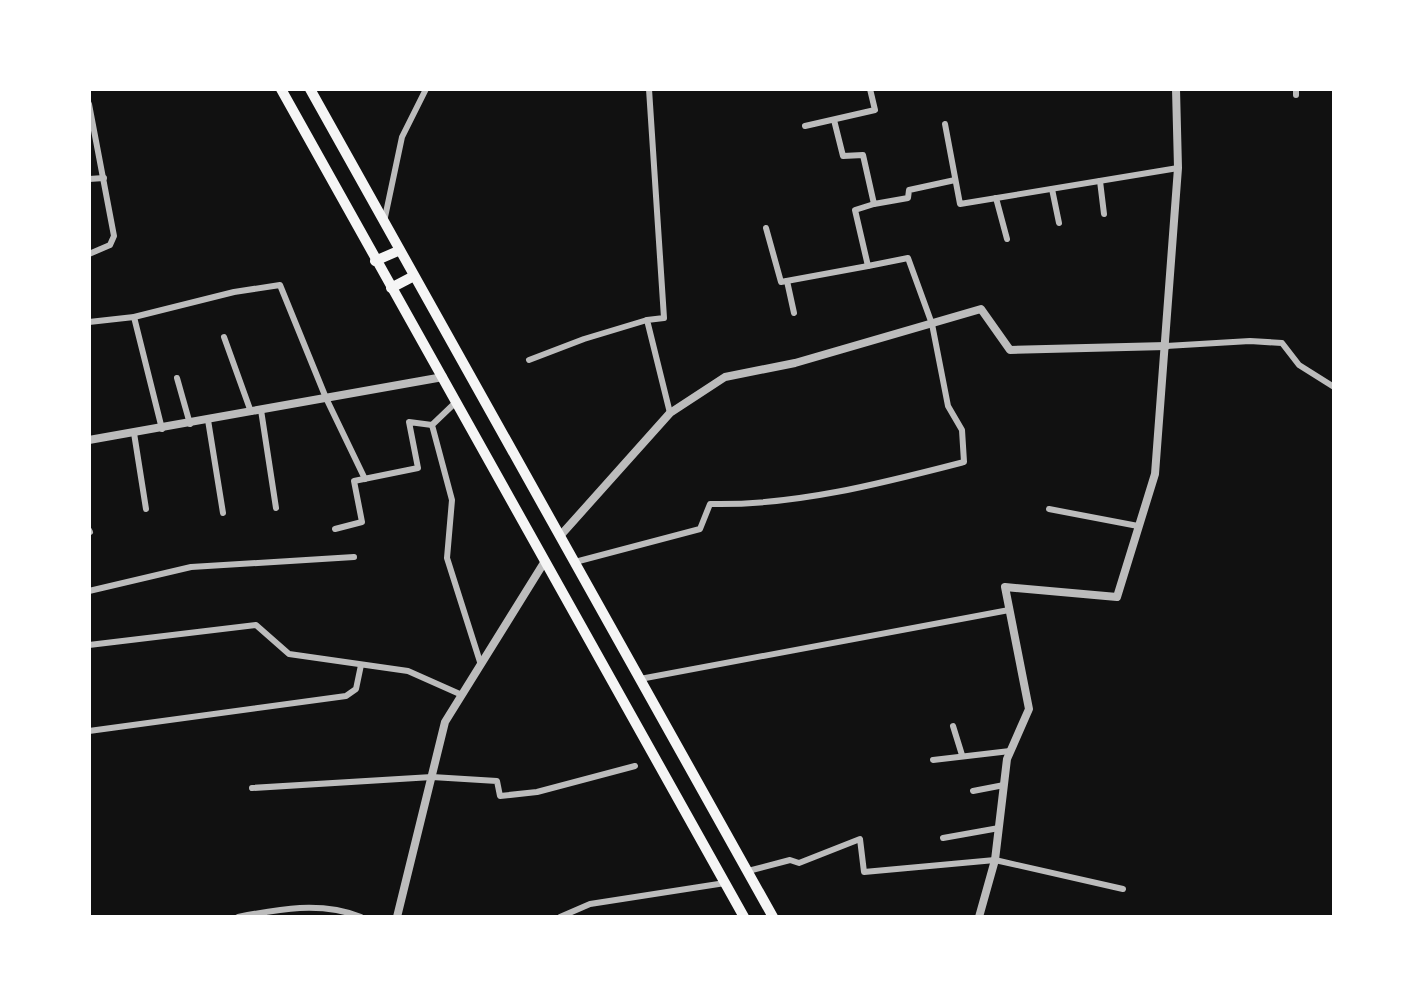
<svg xmlns="http://www.w3.org/2000/svg" width="1423" height="1006" viewBox="0 0 1423 1006" font-family="Raleway,sans-serif">
	<style>
		.lines { fill: none; stroke-linecap: round; stroke-linejoin: round }
		.minor { stroke: #bcbcbc; stroke-width: 6 }
		.tertiary { stroke: #bcbcbc; stroke-width: 8 }
		.primary { stroke: #f5f5f5; stroke-width: 10 }
	</style>
	<rect width="100%" height="100%" fill="#111"/>
	<g class="lines">
		<g class="minor">
			<path d="M649,89l15,229 -17,2 23,93"/>
			<path d="M1296,89v6"/>
			<path d="M89,104l25,132 -4,9 -21,9"/>
			<path d="M834,120l9,36 20,-1 11,49 34,-6 1,-8 46,-10"/>
			<path d="M945,124l15,80 218,-36"/>
			<path d="M805,126l70,-16 -5,-21"/>
			<path d="M89,179l15,-1"/>
			<path d="M1100,181l4,33"/>
			<path d="M1052,189l7,34"/>
			<path d="M996,198l11,41"/>
			<path d="M384,222l18,-85 24,-48"/>
			<path d="M766,228l15,54 87,-16"/>
			<path d="M787,281l7,32"/>
			<path d="M134,317l28,112"/>
			<path d="M89,322l45,-5 100,-25 46,-7 46,113 39,81"/>
			<path d="M224,337l27,75"/>
			<path d="M1166,346l84,-5 32,2 17,22 35,22"/>
			<path d="M529,360l55,-21 63,-19"/>
			<path d="M177,378l13,46"/>
			<path d="M456,402l-24,23 20,75 -5,58 34,107"/>
			<path d="M261,410l15,98"/>
			<path d="M208,420l15,93"/>
			<path d="M134,433l12,76"/>
			<path d="M1049,509l89,17"/>
			<path d="M335,529l27,-7 -8,-41 64,-13 -9,-46 23,3"/>
			<path d="M89,530l1,2"/>
			<path d="M575,562l125,-33 10,-25c85,2 173,-21 254,-42l-2,-32 -14,-24 -16,-82 -24,-66 -40,8 -13,-56 19,-6"/>
			<path d="M89,591l102,-24 163,-10"/>
			<path d="M89,645l167,-20 33,29 119,17 54,24"/>
			<path d="M640,679l369,-69"/>
			<path d="M953,726l9,29"/>
			<path d="M89,731l257,-35 10,-7 5,-24"/>
			<path d="M933,760l77,-9"/>
			<path d="M252,788l180,-11 65,4 3,15 37,-4 98,-26"/>
			<path d="M973,791l31,-6"/>
			<path d="M943,838l56,-10"/>
			<path d="M748,871l42,-11 9,3 61,-24 4,33 131,-12 128,29"/>
			<path d="M238,917c41,-8 83,-16 123,0"/>
			<path d="M560,917l30,-13 135,-21"/>
		</g>
		<g class="tertiary">
			<path d="M89,440l354,-63"/>
			<path d="M560,536l110,-123 55,-36 70,-14 186,-54 29,41 156,-4"/>
			<path d="M397,917l48,-195 100,-161"/>
			<path d="M979,917l16,-57 12,-101 22,-50 -24,-122 112,10 38,-123 23,-306 -2,-79"/>
		</g>
		<g class="primary">
			<path d="M281,89l463,828"/>
			<path d="M310,89l463,828"/>
			<path d="M375,261l23,-10"/>
			<path d="M391,288l21,-11"/>
		</g>
	</g>
	<rect width="1423" height="1006" fill="none" stroke="#ffffff" stroke-width="182"/>
</svg>
